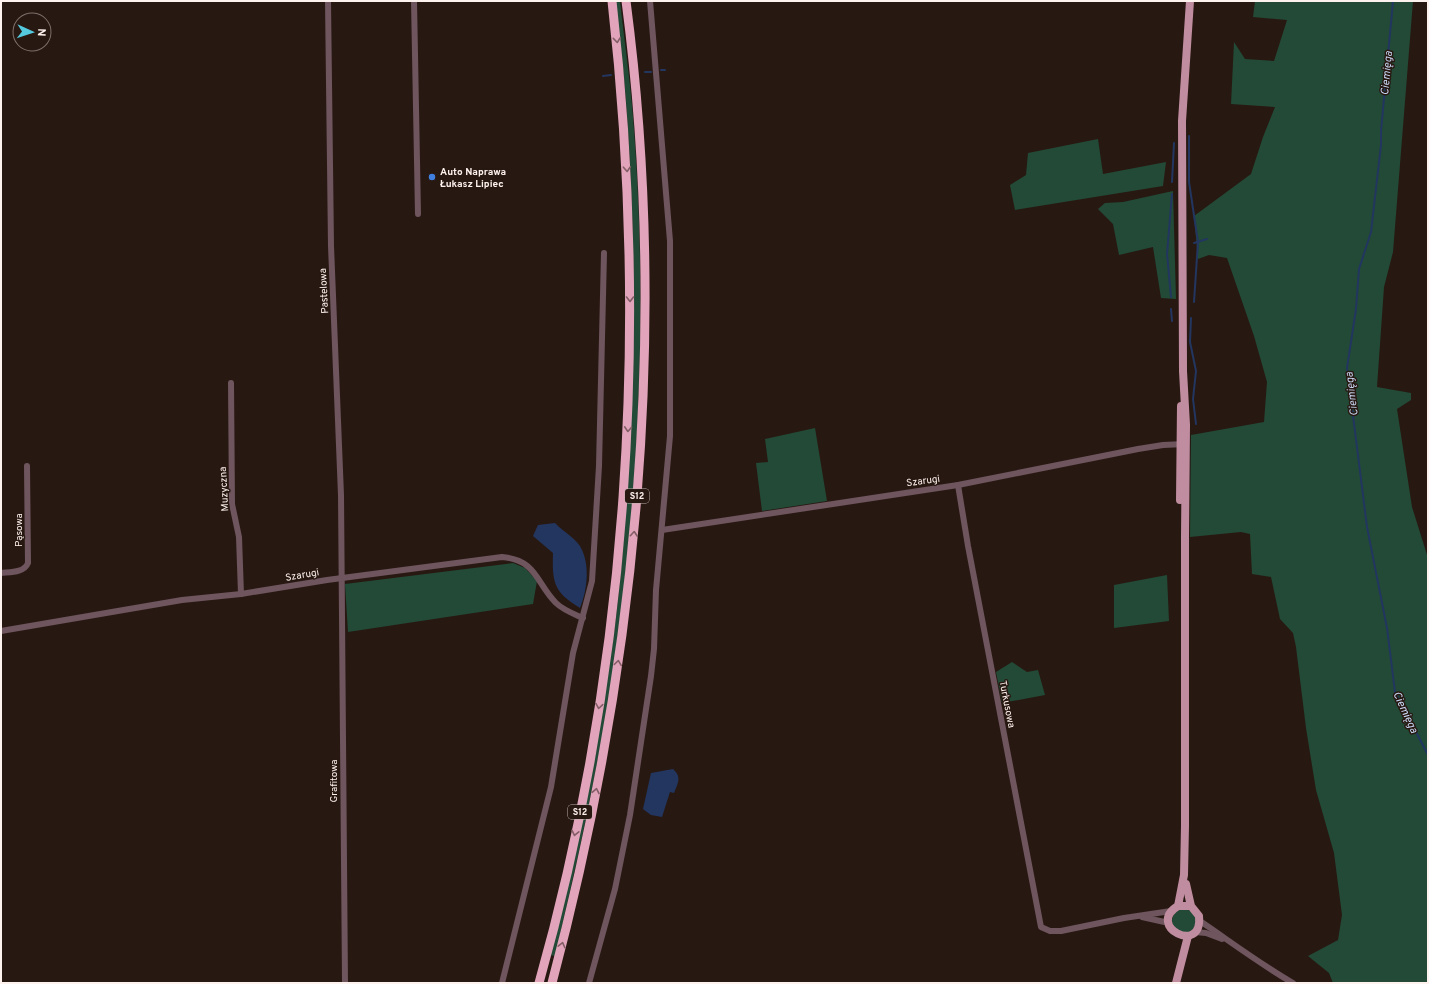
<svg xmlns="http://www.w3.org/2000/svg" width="1429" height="984" viewBox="0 0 1429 984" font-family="Overpass,sans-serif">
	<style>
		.green { fill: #224a36 }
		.water { fill: #223660 }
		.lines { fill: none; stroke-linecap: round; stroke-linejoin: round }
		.stream { stroke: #223660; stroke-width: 2 }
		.minor { stroke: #6e555e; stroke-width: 6 }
		.major { stroke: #c08da0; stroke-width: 8 }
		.highway { stroke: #e1a4bb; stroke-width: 9 }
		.oneway { stroke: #845e66 }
		.shop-dot { fill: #3f7fe0; stroke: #281812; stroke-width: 1.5 }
		.labels { text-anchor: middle; stroke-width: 3; stroke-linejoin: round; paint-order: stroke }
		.shield { fill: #281812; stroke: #beb1ac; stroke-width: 1 }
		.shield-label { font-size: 9px; font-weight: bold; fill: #fef2ee }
		.poi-label { font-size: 10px; font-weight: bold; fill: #fef2ee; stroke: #281812; text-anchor: start }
		.street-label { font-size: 10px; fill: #fef2ee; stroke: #281812 }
		.water-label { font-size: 11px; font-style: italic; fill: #cad9f6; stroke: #281812 }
	</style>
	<rect width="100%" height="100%" fill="#281812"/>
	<g class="green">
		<path d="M615,1h5c4,38 10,77 13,116 14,174 8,358 -17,531 -14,104 -37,206 -61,308l-5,-1c23,-102 47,-204 62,-308 8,-54 12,-109 15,-163 8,-123 9,-245 0,-368 -2,-38 -8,-77 -12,-115z"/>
		<path d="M1255,1h158l-20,251 -9,35 -7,100 34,6v7l-14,9 15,98 16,51v425h-95l-4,-10 -21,-17 30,-16 4,-25 -8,-62 -18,-63 -10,-62 -10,-81 -3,-14 -13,-14 -9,-42 -19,-3 -2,-40 -9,-2 -51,5 1,-102 73,-13 3,-40 -13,-46 -27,-78 -18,-3 -11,4 -4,-43 57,-42 12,-37 12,-30 -44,-3 3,-62 11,17 29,2 13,-41 -34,-3z"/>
		<path d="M1098,139l5,35 63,-12 -3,24 -148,24 -5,-25 16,-10 2,-22z"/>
		<path d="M1173,191l3,108 -15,-1 -8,-51 -34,8 -6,-31 -15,-15 7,-6 18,-1z"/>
		<path d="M815,428l12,73 -65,10 -6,-48 12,-1 -3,-23z"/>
		<path d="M513,563l12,5 12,13 -4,23 -185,28 -3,-48z"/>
		<path d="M1167,575l2,46 -55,7v-43z"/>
		<path d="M1012,662l15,10 11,-2 7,25 -43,8 -6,-31z"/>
		<circle cx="1184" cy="921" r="12"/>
	</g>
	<g class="water">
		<path d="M555,523c8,9 23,16 27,27 8,17 5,41 -2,58 -26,-16 -28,-25 -27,-55l-20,-17 5,-11z"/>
		<path d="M673,769c9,8 5,14 1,24l-4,-1 -8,25 -11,-2 -8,-6 8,-36z"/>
	</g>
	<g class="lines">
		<g class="stream">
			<path d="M1393,1l-12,130v14l-10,87 -12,37 -3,40 -9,59 20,159 20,101 8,64 33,63"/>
			<path d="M661,70h4"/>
			<path d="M645,72h6"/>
			<path d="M603,76l8,-1"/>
			<path d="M1189,136v46l9,60 -4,60"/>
			<path d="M1172,182l2,-39"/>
			<path d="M1194,243l13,-4"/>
			<path d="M1171,297l-4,-43 5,-60"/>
			<path d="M1171,309l1,12"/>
			<path d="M1191,318l-1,24 6,29 -3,28 3,25"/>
		</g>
		<g class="minor">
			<path d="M328,1l3,245 10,249 4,488"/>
			<path d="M414,1l4,213"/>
			<path d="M231,383l1,121 7,33 2,57"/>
			<path d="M958,485l10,61 73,381 9,4h11l63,-13 47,-7"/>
			<path d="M662,530l296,-45 180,-36 25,-4 22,-1"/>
			<path d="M1,573c9,-1 23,0 27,-10l-1,-97"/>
			<path d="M1,631l181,-31 59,-6 86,-14 175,-23c35,3 34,26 54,46 7,7 18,11 27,15"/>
			<path d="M1142,917l27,6"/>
			<path d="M1200,921c31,21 60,43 93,62"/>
			<path d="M1195,932l11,1 16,6"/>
			<path d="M502,983l49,-196 22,-134 19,-72 7,-115 5,-213"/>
			<path d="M589,983l26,-94 15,-74 21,-139 3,-27 2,-59 14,-154v-195l-20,-240"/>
		</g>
		<g class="major">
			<path d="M1180,500l1,-94"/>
			<path d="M1186,884l5,22 8,10c4,40 -54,10 -21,-10h13"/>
			<path d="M1178,906l6,-31 1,-49v-289l1,-112 -3,-54 -1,-250 8,-120"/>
			<path d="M1176,983l12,-47"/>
		</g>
		<g class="highway">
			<path d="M539,983c90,-318 110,-654 73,-982"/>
			<path d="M552,983c85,-319 117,-654 74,-982"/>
		</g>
	</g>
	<defs><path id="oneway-chevron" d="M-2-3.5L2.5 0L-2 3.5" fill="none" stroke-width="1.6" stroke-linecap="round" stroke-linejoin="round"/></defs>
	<g class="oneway">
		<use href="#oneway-chevron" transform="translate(617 40) rotate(84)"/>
		<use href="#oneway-chevron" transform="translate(627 169) rotate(87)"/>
		<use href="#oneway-chevron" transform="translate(630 299) rotate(90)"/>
		<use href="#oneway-chevron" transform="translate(628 429) rotate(93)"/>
		<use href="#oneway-chevron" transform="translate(634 534) rotate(-85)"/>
		<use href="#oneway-chevron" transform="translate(618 663) rotate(-82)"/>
		<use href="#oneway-chevron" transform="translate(599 706) rotate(99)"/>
		<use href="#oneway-chevron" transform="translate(596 791) rotate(-79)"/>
		<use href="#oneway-chevron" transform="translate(575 833) rotate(102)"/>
		<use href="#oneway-chevron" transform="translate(562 945) rotate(-76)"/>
	</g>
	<circle class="shop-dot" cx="432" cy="177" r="4"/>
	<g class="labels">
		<g class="shield">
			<rect x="625" y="489" width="24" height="14" rx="3"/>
			<rect x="568" y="805" width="24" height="14" rx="3"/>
		</g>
		<g class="shield-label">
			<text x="637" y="499">S12</text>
			<text x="580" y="815">S12</text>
		</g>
		<g class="poi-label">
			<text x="440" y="175">Auto Naprawa<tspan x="440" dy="12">Łukasz Lipiec</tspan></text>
		</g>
		<g class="street-label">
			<text transform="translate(323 291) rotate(-93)" y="4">Pastelowa</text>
			<text transform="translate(923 480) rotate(-8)" y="4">Szarugi</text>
			<text transform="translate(223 489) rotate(-93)" y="4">Muzyczna</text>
			<text transform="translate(18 530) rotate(-90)" y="4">Pąsowa</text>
			<text transform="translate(302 574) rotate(-10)" y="4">Szarugi</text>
			<text transform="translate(1008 704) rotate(79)" y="4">Turkusowa</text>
			<text transform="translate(333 781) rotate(-90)" y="4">Grafitowa</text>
		</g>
		<g class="water-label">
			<text transform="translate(1386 73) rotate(-85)" y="4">Ciemięga</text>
			<text transform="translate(1351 394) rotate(-97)" y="4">Ciemięga</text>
			<text transform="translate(1406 712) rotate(65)" y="4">Ciemięga</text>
		</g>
	</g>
	<rect width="1429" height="984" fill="none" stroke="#fef2ee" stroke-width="4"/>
	<g transform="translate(32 32) rotate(93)"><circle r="19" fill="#281812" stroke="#7e6f6a"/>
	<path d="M0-3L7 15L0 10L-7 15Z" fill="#55cadf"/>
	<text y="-6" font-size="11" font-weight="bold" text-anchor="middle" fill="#fef2ee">N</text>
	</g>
</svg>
